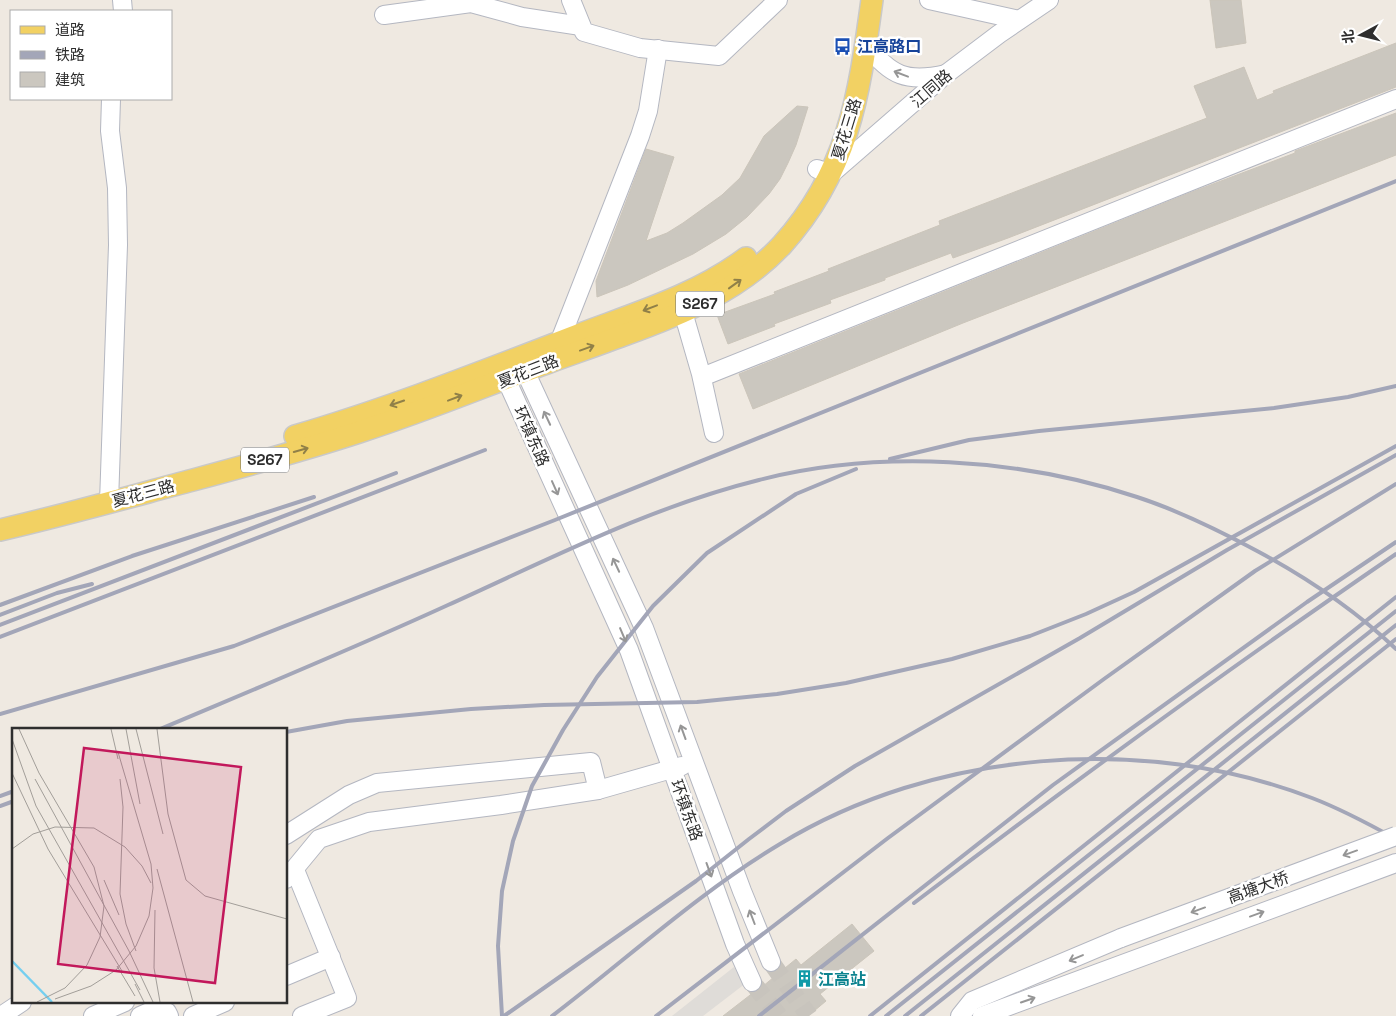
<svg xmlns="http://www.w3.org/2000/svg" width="1396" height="1016" viewBox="0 0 1396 1016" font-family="'Space Grotesk','Noto Sans SC',sans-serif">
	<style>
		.plaza { fill: #dfdcd8 }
		.building { fill: #cbc7bf; stroke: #cbc5ba }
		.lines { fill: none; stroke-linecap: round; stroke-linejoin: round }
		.minor-tunnel { stroke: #c8c4bd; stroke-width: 18; stroke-dasharray: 18 9; stroke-linecap: butt }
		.minor-casing { stroke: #b4b7c1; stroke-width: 20 }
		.major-casing { stroke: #c9c9c9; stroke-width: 24 }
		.minor { stroke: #fff; stroke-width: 18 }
		.major { stroke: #f2d163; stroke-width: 21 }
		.rail { stroke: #a3a6b8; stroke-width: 4 }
		.minor-bridge-casing { stroke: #b4b7c1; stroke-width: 20; stroke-linecap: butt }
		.minor-bridge { stroke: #fff; stroke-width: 18 }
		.oneway { stroke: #969696 }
		.oneway2 { stroke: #908048 }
		.labels { text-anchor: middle; stroke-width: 5; stroke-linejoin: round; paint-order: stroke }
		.shield { fill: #fff; stroke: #6d6d6d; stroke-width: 1 }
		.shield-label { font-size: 15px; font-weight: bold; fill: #2e2e2e }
		.transit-label { font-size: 16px; font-weight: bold; fill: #164399; stroke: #fff; text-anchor: start }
		.street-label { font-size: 16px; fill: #2e2e2e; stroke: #fff }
		.culture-label { font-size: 16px; font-weight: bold; fill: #0d838f; stroke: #fff; text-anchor: start }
		.inset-river { fill: none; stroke: #75cff0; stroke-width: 2.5 }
		.inset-road { fill: none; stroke: #a29e99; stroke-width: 1 }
		.view { fill: #c2185b; fill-opacity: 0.15; stroke: #c2185b; stroke-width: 2.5 }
		.inset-edge { fill: none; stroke: #2e2e2e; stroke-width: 2.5 }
	</style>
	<rect width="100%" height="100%" fill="#efe9e1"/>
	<path class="plaza" d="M734,967l12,16 -43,33h-31z"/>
	<g class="building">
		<path d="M1210,0h31l5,43 -30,5z"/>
		<path d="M1396,43v44l-388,151 -55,20 -2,-5 -66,25v2l-55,20 1,3 -57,21 1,2 -47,18 -11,-29 58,-21 -1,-2 55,-21 -1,-2 112,-44 -1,-4 268,-103 -13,-32 50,-19 13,33 17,-7 -1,-2z"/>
		<path d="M797,106l11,1 -12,38 -8,18 -8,16 -11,15 -22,23 -21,17 -33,20 -65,31 -31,12 -1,-16 50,-132 28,8 -28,84 21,-8 16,-10 39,-28 18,-17 24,-42z"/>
		<path d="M1396,113v42l-433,168 -210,86 -14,-35 453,-182 103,-39v-2z"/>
		<path d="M852,924l22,27 -54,43 6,7 -18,15h-85l31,-24 3,-1 39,-32 5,6z"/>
	</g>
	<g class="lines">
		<g class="minor-tunnel">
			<path d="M771,962l38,54"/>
			<path d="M752,982l27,34"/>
		</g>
		<defs>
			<g id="minor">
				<path d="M122,0l1,11"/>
				<path d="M571,0l13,32 56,16 79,8 59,-56"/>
				<path d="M929,0l90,20"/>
				<path d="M384,15l87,-12 51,14 59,9"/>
				<path d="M866,44c24,32 41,39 80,30"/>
				<path d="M817,169l14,5 115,-100 53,-40 50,-34"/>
				<path d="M683,312l18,62 13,59"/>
				<path d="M559,343l81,-207 8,-25 10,-62"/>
				<path d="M702,377l694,-278"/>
				<path d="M109,502l9,-257 -1,-57 -7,-57 1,-32"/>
				<path d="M286,835l63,-40 28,-12 214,-21 7,28"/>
				<path d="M295,870l52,128 -45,18"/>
				<path d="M286,879l33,-40 50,-17 132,-17 97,-15 84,-24"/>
				<path d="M286,976l45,-19"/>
				<path d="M752,982l-17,-38 -106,-294 -123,-271 3,-17 16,9 119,257 98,263 29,71"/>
				<path d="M1,1016l21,-14"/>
				<path d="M93,1016l32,-14"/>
				<path d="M140,1016l16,-7 11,3 2,4"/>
				<path d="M193,1016l32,-14"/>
				<path d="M960,1016l12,-15 149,-63"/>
				<path d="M982,1016l414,-153"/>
			</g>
			<g id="major">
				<path d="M295,436c96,-28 189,-65 283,-101 58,-22 119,-40 168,-77"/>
				<path d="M0,530c65,-15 129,-33 193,-50 56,-15 111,-30 166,-48 60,-19 118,-43 177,-65 29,-11 59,-21 88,-32 58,-21 115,-44 158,-90 67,-74 77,-150 90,-245"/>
			</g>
		</defs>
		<use href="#minor" class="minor-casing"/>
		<use href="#major" class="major-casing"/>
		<use href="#minor" class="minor"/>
		<use href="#major" class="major"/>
		<g class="rail">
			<path d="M890,459l79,-19 70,-9 235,-23 74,-11 48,-11"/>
			<path d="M0,605l132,-49 182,-59"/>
			<path d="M0,615l57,-22 35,-9"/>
			<path d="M0,625l396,-152"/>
			<path d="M0,637l485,-187"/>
			<path d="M0,714l234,-68 321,-126 841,-339"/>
			<path d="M158,730c97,-41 194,-81 290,-125 102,-46 202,-98 311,-125 120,-31 261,-22 378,17 43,14 83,34 122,55 50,27 96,58 137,97"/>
			<path d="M286,732l61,-11 124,-12 73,-4 153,-3 80,-8 69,-11 106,-24 78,-23 56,-22 48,-22 262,-146"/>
			<path d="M0,796l14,-5"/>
			<path d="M0,806l14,-5"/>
			<path d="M914,903c158,-120 318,-237 482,-349"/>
			<path d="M502,1016l-4,-70 4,-55 11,-50 19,-55 31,-56 34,-53 56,-71 54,-53 89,-59 60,-25"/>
			<path d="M504,1016l192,-135 53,-42 37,-28 69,-45 225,-128 147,-88 169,-95"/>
			<path d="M552,1016c75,-57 146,-123 228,-172 154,-94 363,-111 532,-46 29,11 57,26 84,41"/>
			<path d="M656,1016l232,-178 216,-159 151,-108 141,-87"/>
			<path d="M759,1016l294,-231 254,-183 89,-60"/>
			<path d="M870,1016l526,-419"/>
			<path d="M886,1016l510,-405"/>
			<path d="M905,1016l491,-391"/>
			<path d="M921,1016l475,-377"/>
		</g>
		<defs>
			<path id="minor-bridge" d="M1121,938l275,-102"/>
		</defs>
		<use href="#minor-bridge" class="minor-bridge-casing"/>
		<use href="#minor-bridge" class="minor-bridge"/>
	</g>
	<defs><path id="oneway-shaft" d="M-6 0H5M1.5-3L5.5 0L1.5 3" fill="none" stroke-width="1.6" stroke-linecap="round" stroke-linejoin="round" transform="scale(1.25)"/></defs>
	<g class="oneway">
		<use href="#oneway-shaft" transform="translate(901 74) rotate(-159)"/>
		<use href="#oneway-shaft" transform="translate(547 418) rotate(-115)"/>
		<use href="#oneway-shaft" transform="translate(555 488) rotate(66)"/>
		<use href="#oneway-shaft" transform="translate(616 565) rotate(-115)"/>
		<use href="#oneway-shaft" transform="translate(623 635) rotate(67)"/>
		<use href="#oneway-shaft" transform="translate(683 732) rotate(-110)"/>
		<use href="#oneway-shaft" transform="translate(1350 853) rotate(160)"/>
		<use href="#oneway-shaft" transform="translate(709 870) rotate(70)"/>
		<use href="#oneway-shaft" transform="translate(1198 910) rotate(160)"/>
		<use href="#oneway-shaft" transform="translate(1257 914) rotate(-20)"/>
		<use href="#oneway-shaft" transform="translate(752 917) rotate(-111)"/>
		<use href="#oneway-shaft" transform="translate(1076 958) rotate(157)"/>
		<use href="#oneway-shaft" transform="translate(1028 1000) rotate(-19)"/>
	</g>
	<g class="oneway2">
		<use href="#oneway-shaft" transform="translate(735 284) rotate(-36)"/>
		<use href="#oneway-shaft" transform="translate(650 308) rotate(159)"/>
		<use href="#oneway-shaft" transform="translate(587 348) rotate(-20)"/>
		<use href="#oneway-shaft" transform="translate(455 398) rotate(-21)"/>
		<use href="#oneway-shaft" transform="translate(397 403) rotate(161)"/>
		<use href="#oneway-shaft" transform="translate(301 450) rotate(-16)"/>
	</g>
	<defs>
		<symbol id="bus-bare" viewBox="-9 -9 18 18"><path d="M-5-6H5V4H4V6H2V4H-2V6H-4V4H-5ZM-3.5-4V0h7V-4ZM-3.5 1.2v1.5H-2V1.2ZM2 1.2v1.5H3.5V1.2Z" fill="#1a4fb4" stroke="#fff" stroke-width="2.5" paint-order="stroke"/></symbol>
		<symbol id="building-bare" viewBox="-9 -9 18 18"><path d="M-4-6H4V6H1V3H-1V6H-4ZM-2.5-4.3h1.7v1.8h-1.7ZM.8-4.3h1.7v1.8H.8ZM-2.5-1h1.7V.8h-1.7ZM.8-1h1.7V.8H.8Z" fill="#0f9aa8" stroke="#fff" stroke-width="2.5" paint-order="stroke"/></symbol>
	</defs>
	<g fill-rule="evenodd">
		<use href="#bus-bare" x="830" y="34" width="25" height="25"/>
		<use href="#building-bare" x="792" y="966" width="25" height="25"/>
	</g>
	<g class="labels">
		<g class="shield">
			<rect x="676" y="291.5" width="48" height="25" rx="4"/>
			<rect x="241" y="447.5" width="48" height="25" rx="4"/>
		</g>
		<g class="shield-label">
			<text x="700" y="309">S267</text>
			<text x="265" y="465">S267</text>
		</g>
		<g class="transit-label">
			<text x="857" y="52">江高路口</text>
		</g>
		<g class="street-label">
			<text transform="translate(931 88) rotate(-41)" y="6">江同路</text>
			<text transform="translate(846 129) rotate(-73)" y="6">夏花三路</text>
			<text transform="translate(528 371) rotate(-21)" y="6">夏花三路</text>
			<text transform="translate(532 436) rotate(66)" y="6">环镇东路</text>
			<text transform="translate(143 493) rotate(-15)" y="6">夏花三路</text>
			<text transform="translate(687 810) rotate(70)" y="6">环镇东路</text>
			<text transform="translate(1258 887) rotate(-20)" y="6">高塘大桥</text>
		</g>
		<g class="culture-label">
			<text x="818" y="985">江高站</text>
		</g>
	</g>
	<g transform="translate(12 728)">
		<rect width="275" height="275" fill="#efe9e1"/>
		<path class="inset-river" d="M0,233l40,41"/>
		<path class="inset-road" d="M7,1l20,44 55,94 10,39 -4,31 -13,28 -22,23 -28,14M99,1l7,30M114,1l14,75M124,1l27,105M145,1l11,85 18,66 19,16 82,23M0,11l24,67 104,184M0,45l36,76 74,122M23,51l94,172 24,51M108,51l3,28 -3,87 6,30 10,27M0,121l21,-15 22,-7 39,1 31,19 17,19 9,17M145,141l36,133M92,152l15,35M143,182l-1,58 6,34M105,238l18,30M123,256l9,18M43,271l36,-13 25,-16 20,-24 13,-30 4,-28 -2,-24 -33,-112"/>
		<path class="view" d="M72,20l157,19 -26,216 -157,-19z"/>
		<rect width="275" height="275" class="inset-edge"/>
	</g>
	<rect x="10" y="10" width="162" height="90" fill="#ffffff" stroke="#ababab"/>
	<rect x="20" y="26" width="25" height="8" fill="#f2d163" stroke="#ababab"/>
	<text x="55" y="35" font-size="15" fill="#2e2e2e">道路</text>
	<rect x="20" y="51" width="25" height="8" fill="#a3a6b8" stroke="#ababab"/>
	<text x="55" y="60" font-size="15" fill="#2e2e2e">铁路</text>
	<rect x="20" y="72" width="25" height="15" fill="#cbc7bf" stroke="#ababab"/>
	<text x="55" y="85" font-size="15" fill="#2e2e2e">建筑</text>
	<g transform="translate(1361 35) rotate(263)" stroke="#ffffff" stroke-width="4" paint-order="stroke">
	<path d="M0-4L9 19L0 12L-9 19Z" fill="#2e2e2e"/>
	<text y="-8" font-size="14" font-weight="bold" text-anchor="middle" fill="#2e2e2e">北</text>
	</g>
</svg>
